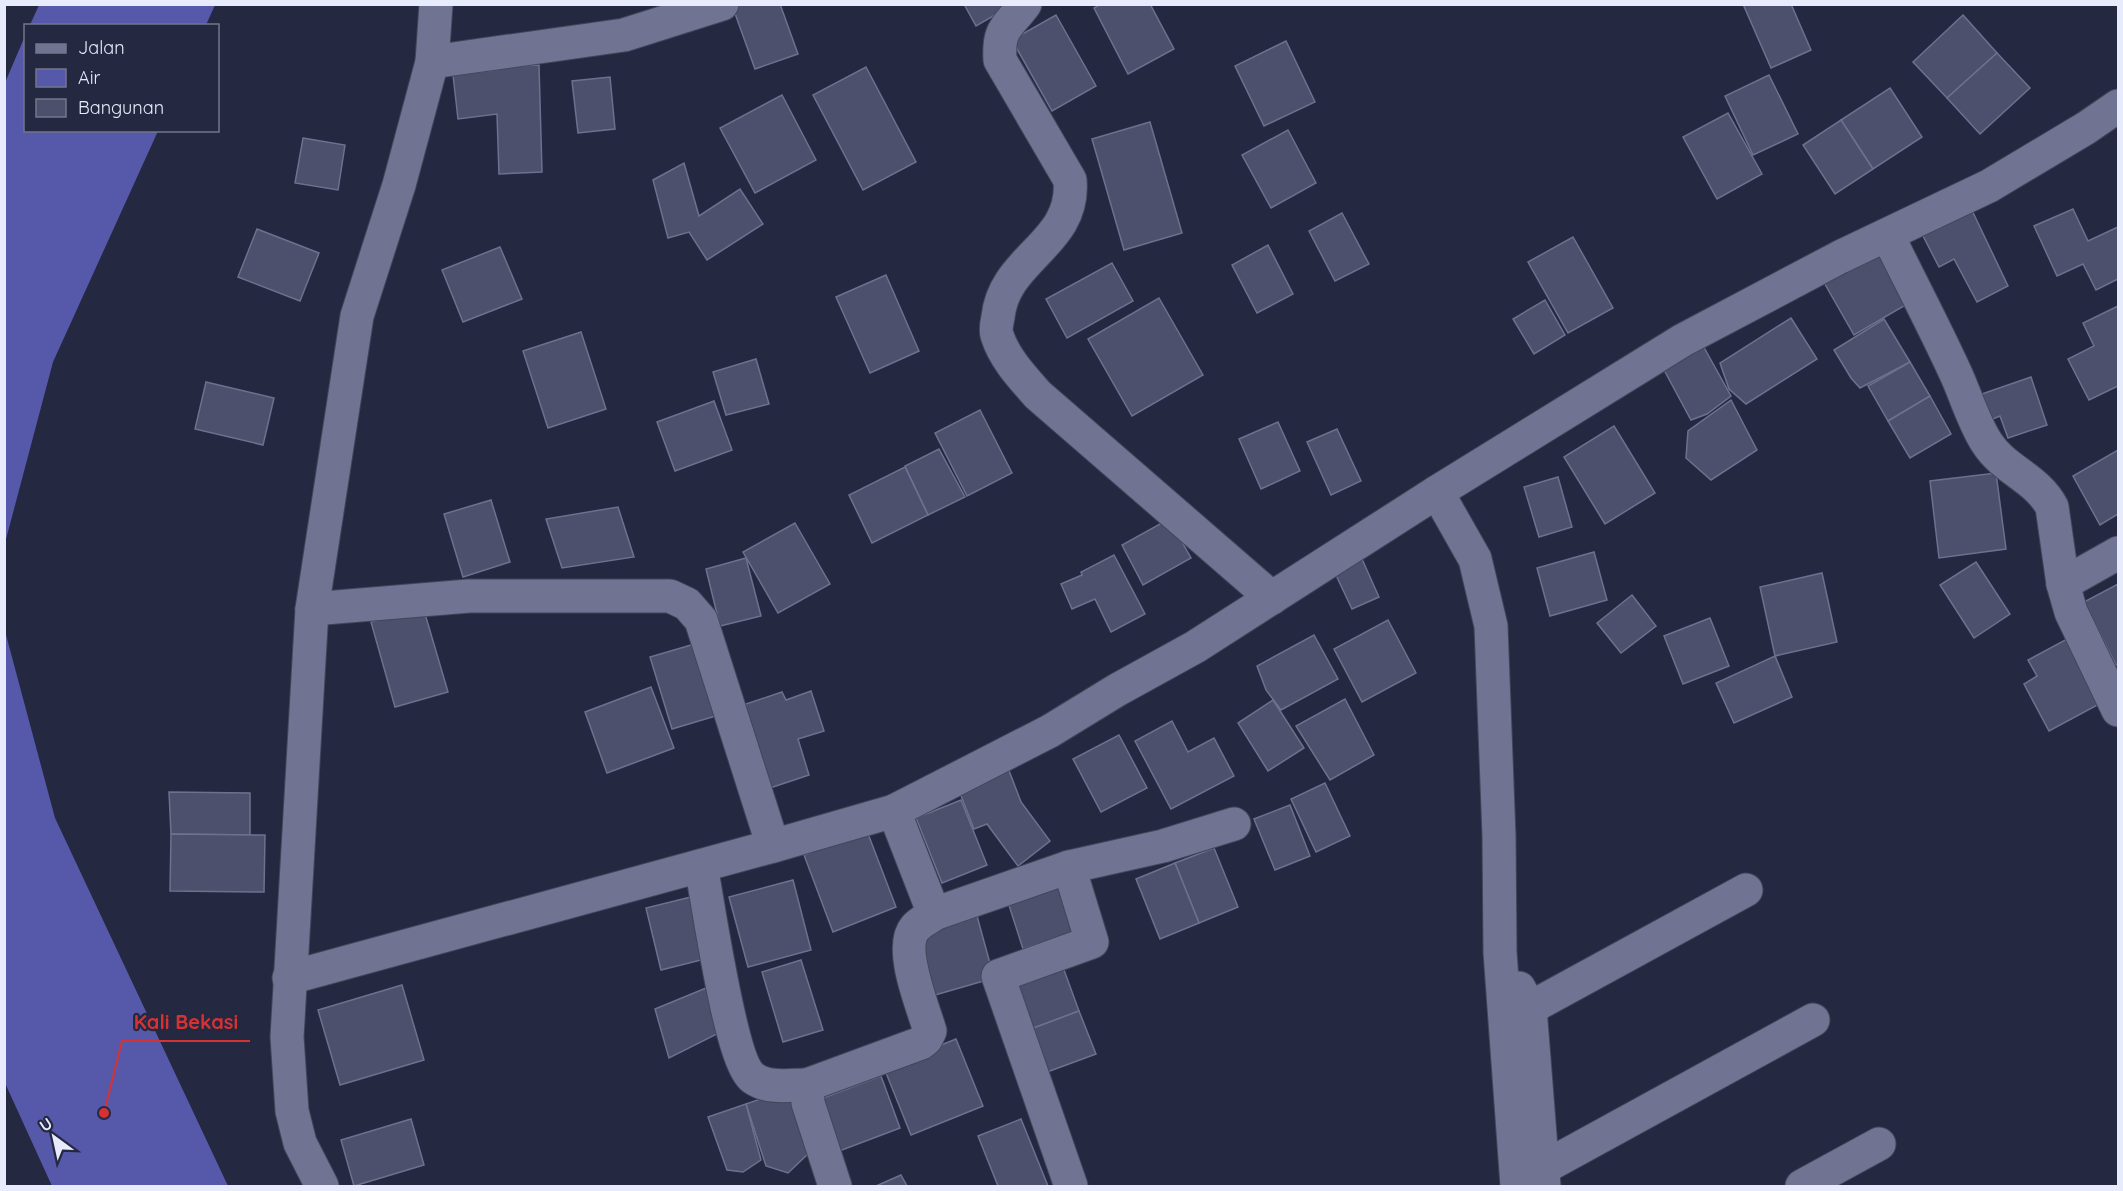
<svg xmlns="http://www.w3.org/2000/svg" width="2123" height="1191" viewBox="0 0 2123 1191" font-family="Quicksand,sans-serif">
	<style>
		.water { fill: #5659aa }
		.building { fill: #4d506c; stroke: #6d718f; stroke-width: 1.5 }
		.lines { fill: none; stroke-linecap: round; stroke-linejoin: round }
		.street-casing { stroke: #43455a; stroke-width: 35 }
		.street { stroke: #707492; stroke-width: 33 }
		.leader { fill: none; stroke: #d73233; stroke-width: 2 }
		.callout-dot { fill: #d73233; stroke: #252841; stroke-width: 2 }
		.callout-label { font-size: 20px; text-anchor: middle; font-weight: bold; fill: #d73233; stroke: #252841; stroke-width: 4.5; stroke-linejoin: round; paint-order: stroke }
	</style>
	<rect width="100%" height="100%" fill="#252841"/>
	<g class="water">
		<path d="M39,5v-1l176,1 -9,20h-176z"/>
		<path d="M25,36l1,94 132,1 -105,231 -48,181 -1,-458z"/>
		<path d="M5,631l50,187 173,368h-176l-47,-103z"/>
	</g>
	<g class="building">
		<path d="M743,4h37l18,50 -43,15 -22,-61z"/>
		<path d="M964,4h50l-38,22z"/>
		<path d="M1101,4h49l24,45 -46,25 -34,-66z"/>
		<path d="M1743,4h48l20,46 -40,18z"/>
		<path d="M1056,15l40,71 -44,25 -40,-71z"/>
		<path d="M1963,15l34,38 -50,45 -34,-36z"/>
		<path d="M1286,41l29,61 -51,24 -29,-60z"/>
		<path d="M1997,53l33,35 -50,46 -33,-36z"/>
		<path d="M539,65l3,107 -43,2 -2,-60 -39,5 -5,-44 43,-5 -1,-3z"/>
		<path d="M866,67l50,95 -53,28 -50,-95z"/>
		<path d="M1769,75l29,59 -45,21 -28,-59z"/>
		<path d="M610,77l5,52 -37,4 -6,-52z"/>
		<path d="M1890,88l32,49 -49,32 -32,-49z"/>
		<path d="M782,95l34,65 -61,33 -35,-65z"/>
		<path d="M1728,113l34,61 -45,25 -34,-62z"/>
		<path d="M1841,120l32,49 -38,25 -32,-49z"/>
		<path d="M1150,122l32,111 -58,17 -32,-111z"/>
		<path d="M1288,130l28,53 -45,25 -29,-53z"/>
		<path d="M303,138l42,7 -7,45 -43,-7z"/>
		<path d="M684,163l15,53 41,-27 23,35 -56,36 -18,-28 -21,6 -15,-58z"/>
		<path d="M1969,204l39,82 -31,16 -23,-43 -15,8 -19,-37z"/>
		<path d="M2073,209l15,32 30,-14v52l-22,11 -13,-26 -26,12 -23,-50z"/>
		<path d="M1342,213l27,51 -34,17 -26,-50z"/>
		<path d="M257,229l62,24 -19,48 -62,-24z"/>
		<path d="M1573,237l40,71 -45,25 -40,-71z"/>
		<path d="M1268,245l25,49 -36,19 -25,-48z"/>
		<path d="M500,247l22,52 -59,23 -21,-52z"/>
		<path d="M1876,247l33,56 -55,32 -32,-56z"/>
		<path d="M1112,263l21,38 -66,37 -21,-39z"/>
		<path d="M886,275l33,76 -49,22 -34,-76z"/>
		<path d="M1159,298l44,77 -71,41 -44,-77z"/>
		<path d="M1545,300l20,35 -31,19 -21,-35z"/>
		<path d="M2118,306v80l-29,14 -21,-41 26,-13 -11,-23z"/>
		<path d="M1791,318l26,41 -71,45 -17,-15 -9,-26z"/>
		<path d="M1884,319l26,43 -50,26 -9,-10 -17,-28z"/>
		<path d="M581,332l25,77 -58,19 -25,-77z"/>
		<path d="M1701,342l30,54 -24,18 -16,6 -28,-52z"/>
		<path d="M756,359l13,45 -43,11 -13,-43z"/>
		<path d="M1910,362l20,34 -42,25 -20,-35z"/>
		<path d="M2031,377l16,48 -39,13 -8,-22 -12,5 -9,-26z"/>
		<path d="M206,382l68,16 -11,47 -68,-16z"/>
		<path d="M1930,396l21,38 -41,24 -22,-37z"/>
		<path d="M1731,400l26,50 -46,30 -25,-22 2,-27z"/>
		<path d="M714,401l18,49 -57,21 -18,-49z"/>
		<path d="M980,410l32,63 -45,23 -32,-63z"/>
		<path d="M1278,422l22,49 -39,18 -22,-50z"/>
		<path d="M1614,426l41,67 -50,31 -41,-67z"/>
		<path d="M1337,429l24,52 -30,14 -24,-53z"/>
		<path d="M939,449l26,48 -37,18 -23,-49z"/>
		<path d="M2118,450v64l-18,11 -27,-49z"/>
		<path d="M905,467l23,48 -56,28 -23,-48z"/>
		<path d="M1996,473l10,76 -67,9 -9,-77z"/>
		<path d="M1558,477l14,50 -33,10 -15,-50z"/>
		<path d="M491,500l19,62 -47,15 -19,-63z"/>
		<path d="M618,507l16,50 -72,11 -16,-49z"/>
		<path d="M1169,519l22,39 -48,27 -21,-40z"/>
		<path d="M795,523l35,61 -52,29 -35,-61z"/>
		<path d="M1594,552l13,48 -57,16 -13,-48z"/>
		<path d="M1114,555l31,59 -34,18 -16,-33 -23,10 -11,-25 21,-9 -1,-3z"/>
		<path d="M746,558l15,58 -41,10 -14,-57z"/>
		<path d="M1362,559l17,38 -27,12 -18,-38z"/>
		<path d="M1976,562l34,52 -36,24 -34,-53z"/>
		<path d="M1822,573l15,69 -62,14 -15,-69z"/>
		<path d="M2118,584v80l-2,1 -32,-63z"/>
		<path d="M1632,595l24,31 -35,27 -24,-30z"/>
		<path d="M423,607l25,85 -53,15 -24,-85z"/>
		<path d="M1710,618l19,48 -46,18 -19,-48z"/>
		<path d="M1388,620l28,53 -54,29 -28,-53z"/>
		<path d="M1314,635l24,44 -57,31 -15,-20 -9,-24z"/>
		<path d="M2069,638l34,64 -54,29 -25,-47 13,-8 -9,-16z"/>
		<path d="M698,643l21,72 -47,14 -22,-72z"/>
		<path d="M1775,656l17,41 -58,26 -18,-40z"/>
		<path d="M651,687l23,61 -67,25 -22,-61z"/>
		<path d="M811,691l13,40 -26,8 11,36 -42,14 -27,-83 42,-14 4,8z"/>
		<path d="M1345,699l29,56 -44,25 -34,-54z"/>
		<path d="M1273,700l31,48 -36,23 -30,-48z"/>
		<path d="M1172,721l16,31 26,-14 20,38 -63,33 -36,-68z"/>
		<path d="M1119,735l28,53 -46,24 -28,-53z"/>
		<path d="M1008,768l13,34 29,39 -32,25 -31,-42 -13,5 -16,-41z"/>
		<path d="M1325,783l25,53 -34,16 -25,-53z"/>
		<path d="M169,792l81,1v42l-79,-1z"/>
		<path d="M961,800l26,65 -45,18 -26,-65z"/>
		<path d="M1290,805l20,51 -35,14 -21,-51z"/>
		<path d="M867,831l29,76 -63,25 -29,-77z"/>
		<path d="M171,834l94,1 -1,57 -94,-1z"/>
		<path d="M1214,848l24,59 -39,16 -24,-60z"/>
		<path d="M1175,863l24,60 -39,16 -24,-60z"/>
		<path d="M793,880l18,70 -63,17 -19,-70z"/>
		<path d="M1066,880l16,49 -59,20 -16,-50z"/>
		<path d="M695,896l14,62 -48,12 -15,-62z"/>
		<path d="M977,916l17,62 -59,17 -17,-63z"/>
		<path d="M1060,959l19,52 -56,21 -19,-52z"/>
		<path d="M801,960l22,70 -40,12 -21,-70z"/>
		<path d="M402,985l22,75 -84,25 -22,-75z"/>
		<path d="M706,988l17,43 -54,27 -14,-49z"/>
		<path d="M1079,1011l17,43 -57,21 -16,-43z"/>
		<path d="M956,1039l27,67 -72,29 -27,-67z"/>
		<path d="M881,1076l19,52 -66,25 -19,-52z"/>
		<path d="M789,1089l21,63 -22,21 -22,-7 -20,-62z"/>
		<path d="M746,1104l15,56 -18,12 -16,-2 -19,-53z"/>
		<path d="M411,1119l13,46 -70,21 -13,-46z"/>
		<path d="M1021,1119l27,67h-50l-20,-50z"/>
		<path d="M901,1175l6,11h-31z"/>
	</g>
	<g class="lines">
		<defs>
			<g id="street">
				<path d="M1025,4c-18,24 -27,24 -25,56l70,120c6,64 -66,77 -72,137 -1,5 -3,13 -1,18 7,23 25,42 41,60l234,203"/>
				<path d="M432,62l192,-27 98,-31"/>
				<path d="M1888,236c22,45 46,90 67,136 10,21 19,52 32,71 17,27 50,35 65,64l11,77 8,28 47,98"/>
				<path d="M1437,492l38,67 16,67 8,210 1,116 17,234"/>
				<path d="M2063,584l55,-31"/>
				<path d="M312,609l157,-13h201l17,8 14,16 72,226"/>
				<path d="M701,866c7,35 29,195 52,212 15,11 36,7 54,7"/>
				<path d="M1069,867l23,75 -94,34 73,210"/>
				<path d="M934,914l135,-47 94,-21 71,-22"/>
				<path d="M289,978l484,-132 121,-35 156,-80 67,-41 78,-43 242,-155 246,-152 157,-83 149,-71 97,-58 32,-22"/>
				<path d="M1519,988l11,20 14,178"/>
				<path d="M1530,1008l216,-118"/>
				<path d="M1543,1168l270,-148"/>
				<path d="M322,1186l-22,-43 -8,-32 -5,-74 25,-428 45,-293 42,-131 33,-123 4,-58"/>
				<path d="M835,1186l-27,-83 -1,-18 114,-42 5,-4 4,-8c-7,-24 -32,-83 -15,-103 5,-6 14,-10 19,-14l-40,-103"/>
				<path d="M1802,1186l77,-42"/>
			</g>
		</defs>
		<use href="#street" class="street-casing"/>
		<use href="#street" class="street"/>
	</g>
	<path class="leader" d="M104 1113L122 1041H250"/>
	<circle class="callout-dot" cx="104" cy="1113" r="6"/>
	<g class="callout-label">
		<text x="186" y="1029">Kali Bekasi</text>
	</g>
	<rect width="2123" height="1191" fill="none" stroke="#e8ebfb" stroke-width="12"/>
	<rect x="24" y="24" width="195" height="108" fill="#252841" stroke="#73768b" stroke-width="1.5"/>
	<rect x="36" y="44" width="30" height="9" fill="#707492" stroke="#73768b" stroke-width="1.5"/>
	<text x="78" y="54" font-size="18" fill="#e8ebfb">Jalan</text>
	<rect x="36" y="69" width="30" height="18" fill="#5659aa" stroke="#73768b" stroke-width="1.5"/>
	<text x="78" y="84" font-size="18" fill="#e8ebfb">Air</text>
	<rect x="36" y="99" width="30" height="18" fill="#4d506c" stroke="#73768b" stroke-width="1.5"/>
	<text x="78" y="114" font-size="18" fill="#e8ebfb">Bangunan</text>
	<g transform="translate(54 1137) rotate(327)" stroke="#252841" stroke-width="4.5" paint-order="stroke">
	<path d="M0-4.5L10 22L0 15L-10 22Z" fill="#e8ebfb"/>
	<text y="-9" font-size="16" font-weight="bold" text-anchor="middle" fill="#e8ebfb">U</text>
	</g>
</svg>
